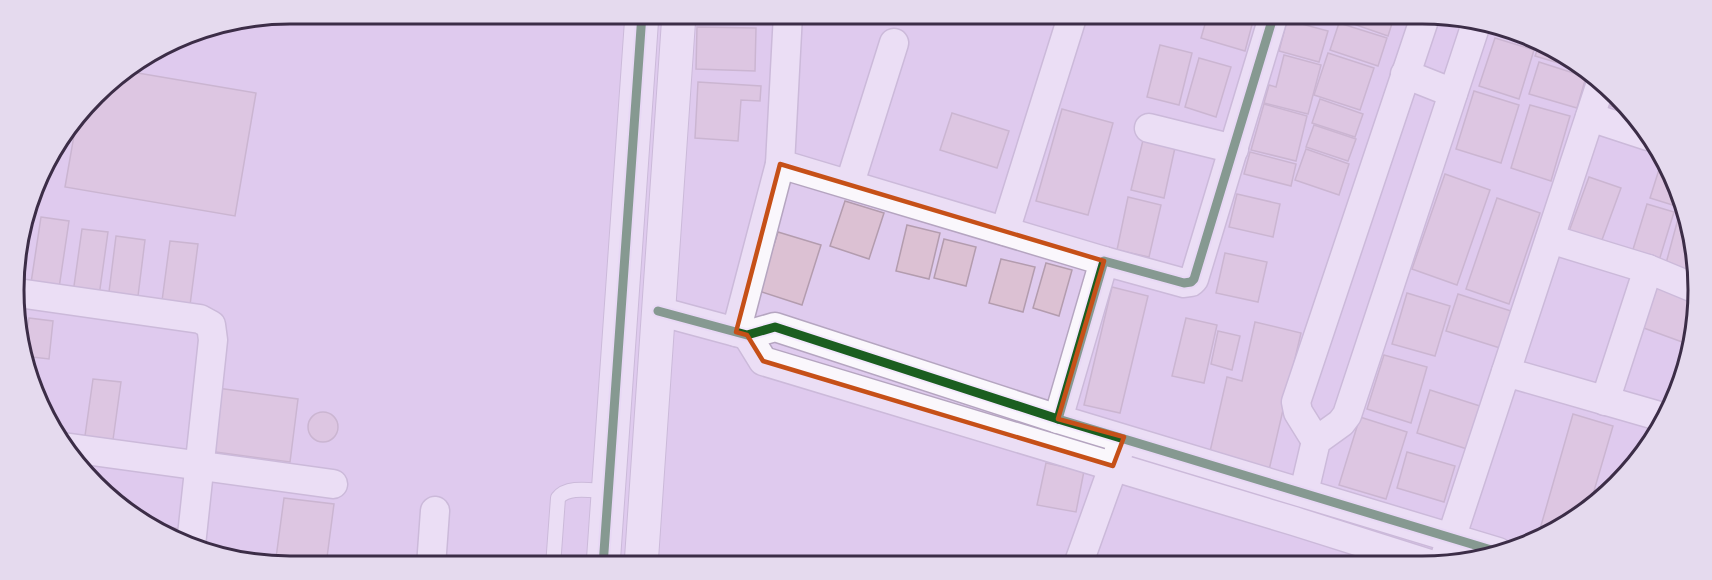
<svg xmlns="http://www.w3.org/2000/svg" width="1712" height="580" viewBox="0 0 1712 580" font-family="'Public Sans',sans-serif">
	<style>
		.building { fill: #dcc1d3; stroke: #b39cae; stroke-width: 1.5 }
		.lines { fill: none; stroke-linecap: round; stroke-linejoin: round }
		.lane-casing { stroke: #b5a5c0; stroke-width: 16 }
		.street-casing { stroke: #b5a5c0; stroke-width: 31 }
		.secondary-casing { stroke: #b5a5c0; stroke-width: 35 }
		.lane { stroke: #faf7fc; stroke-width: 14 }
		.street { stroke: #faf7fc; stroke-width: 28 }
		.secondary { stroke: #faf7fc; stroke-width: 33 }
		.cycleway-casing { stroke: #f4e9fd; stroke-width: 13 }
		.cycleway { stroke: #1b5e20; stroke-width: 9 }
		.marked { fill: none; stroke: #c65018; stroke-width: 4.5; stroke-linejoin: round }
		.rim { fill: none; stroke: #3c2d47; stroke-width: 3 }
	</style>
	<rect width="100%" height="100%" fill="#dfcbee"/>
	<g class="building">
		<path d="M1208,14h17l28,7 -8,30 -44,-13z"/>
		<path d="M1344,14h51l-7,22 -46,-16z"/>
		<path d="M1287,20l41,11 -9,31 -40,-11z"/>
		<path d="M1339,23l48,15 -9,28 -48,-16z"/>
		<path d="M1492,23h1l36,17 -39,-12z"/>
		<path d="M697,27l59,1 -1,43 -59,-2z"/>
		<path d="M1495,38l39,12 -15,49 -40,-13z"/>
		<path d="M1160,45l32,8 -13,52 -32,-8z"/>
		<path d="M1539,45l44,22 -1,3 -47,-14z"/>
		<path d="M1328,53l46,15 -14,42 -46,-15z"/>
		<path d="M1284,55l37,10 -13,49 -44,-11 5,-18 7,2z"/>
		<path d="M1199,58l32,9 -15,50 -31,-10z"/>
		<path d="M1539,62l47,15 -9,31 -48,-14z"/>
		<path d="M126,71l130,22 -21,123 -170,-29 11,-63 31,-42z"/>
		<path d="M698,82l63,4 -1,15 -19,-1 -3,41 -43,-3z"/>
		<path d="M1474,91l45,14 -18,58 -45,-14z"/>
		<path d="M1611,94l13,16 -17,-5z"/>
		<path d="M1320,99l43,15 -8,23 -43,-14z"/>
		<path d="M1264,104l43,12 -11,45 -45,-11z"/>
		<path d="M1530,105l40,11 -19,65 -40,-13z"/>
		<path d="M1062,109l51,14 -25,92 -52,-14z"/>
		<path d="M952,113l57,18 -12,37 -57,-18z"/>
		<path d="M1314,125l42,14 -8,22 -42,-14z"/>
		<path d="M1144,136l32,7 -12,55 -33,-8z"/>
		<path d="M1306,149l43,15 -10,31 -44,-15z"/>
		<path d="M1250,152l46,12 -5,22 -47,-12z"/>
		<path d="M1663,157l16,48v2l-29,-9z"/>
		<path d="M1445,174l45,16 -33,95 -45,-16z"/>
		<path d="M1589,177l32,11 -22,60 -32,-11z"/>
		<path d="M1237,194l43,10 -7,33 -44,-10z"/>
		<path d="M1128,197l33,8 -12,52 -32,-7z"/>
		<path d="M1497,198l43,15 -31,91 -43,-15z"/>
		<path d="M845,201l39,12 -15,46 -39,-13z"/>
		<path d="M1647,204l27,8 -16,52 -27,-8z"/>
		<path d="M41,217l28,4 -10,67 -28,-5z"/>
		<path d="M1678,219l7,2 11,33 -1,21 -30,-8z"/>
		<path d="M907,225l33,8 -11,46 -33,-8z"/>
		<path d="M82,229l26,3 -9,64 -26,-3z"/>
		<path d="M778,232l43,13 -19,60 -43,-14z"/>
		<path d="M116,236l29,4 -8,64 -29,-4z"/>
		<path d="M944,239l32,8 -10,39 -32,-8z"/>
		<path d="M170,241l28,3 -8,61 -28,-4z"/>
		<path d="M1225,253l42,9 -9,40 -42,-9z"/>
		<path d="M1001,259l34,8 -12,45 -34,-9z"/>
		<path d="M1046,263l26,7 -13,46 -26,-8z"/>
		<path d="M1656,283l37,13 -1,29 -7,18 -44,-16z"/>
		<path d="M1112,287l36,9 -28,117 -36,-8z"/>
		<path d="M1407,293l43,13 -15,50 -43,-12z"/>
		<path d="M1458,294l53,17 -11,37 -54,-17z"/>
		<path d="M29,318l24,3 -4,38 -25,-3z"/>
		<path d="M1186,318l31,7 -13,58 -32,-7z"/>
		<path d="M1255,322l46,11 -32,137 -60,-14 18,-79 15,4z"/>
		<path d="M1218,331l22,5 -8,34 -21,-6z"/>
		<path d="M1691,337l-2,24 -1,4 -7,-3z"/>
		<path d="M1384,355l43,12 -16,56 -44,-14z"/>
		<path d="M1680,368l6,1 -9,21 -3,-1z"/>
		<path d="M93,379l28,3 -9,65 -28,-4z"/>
		<path d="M217,388l81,11 -8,63 -82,-11z"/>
		<path d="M1430,390l50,16 -13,43 -50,-16z"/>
		<circle cx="323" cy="427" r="15"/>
		<path d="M1573,414l40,12 -24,82 -45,30 -6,-2z"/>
		<path d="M1360,417l47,15 -21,67 -47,-14z"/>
		<path d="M1407,452l48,14 -11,36 -47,-14z"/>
		<path d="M1046,463l38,8 -8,41 -39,-7z"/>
		<path d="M1599,487l12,3 -6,8 -11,7z"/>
		<path d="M284,498l50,6 -8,61 -50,-7z"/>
		<path d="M146,524l34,5 -2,10z"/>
		<path d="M1021,558l30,7h-32z"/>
	</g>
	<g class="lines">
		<defs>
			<path id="lane" d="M553,566l5,-68c10,-13 35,-7 50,-7"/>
			<g id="street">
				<path d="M1405,74l48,19"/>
				<path d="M1590,117l58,19"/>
				<path d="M1149,128l85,21"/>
				<path d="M780,164l324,97"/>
				<path d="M850,183l44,-140"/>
				<path d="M1005,231l68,-217"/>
				<path d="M1550,239l98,30 46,19"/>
				<path d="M18,293l182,26 11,6 2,15 -22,205"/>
				<path d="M658,311l89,24 28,-8 283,92 440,133"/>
				<path d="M736,332l44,-168 8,-150"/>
				<path d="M747,335l16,26 531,160 136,43"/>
				<path d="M1506,372l160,46"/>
				<path d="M1605,401l43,-132"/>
				<path d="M1058,419l46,-158 80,22 7,-1 3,-3 80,-265"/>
				<path d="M1316,441l-18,-29 -2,-10 130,-388"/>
				<path d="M63,447l270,37"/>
				<path d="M1304,492l12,-51 25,-18 6,-8 130,-394"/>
				<path d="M1445,557l156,-474"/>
				<path d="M1078,565l42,-117"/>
				<path d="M431,566l4,-55"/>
			</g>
			<g id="secondary">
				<path d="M603,566l39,-552"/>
				<path d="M641,566l38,-552"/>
			</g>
		</defs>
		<use href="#lane" class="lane-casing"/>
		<use href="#street" class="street-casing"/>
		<use href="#secondary" class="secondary-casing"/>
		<use href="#lane" class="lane"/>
		<use href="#street" class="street"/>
		<use href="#secondary" class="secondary"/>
		<defs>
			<g id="cycleway">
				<path d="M658,311l89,24 28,-8 283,92 440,133"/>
				<path d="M1058,419l46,-158 80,22 7,-1 3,-3 80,-265"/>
				<path d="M603,566l39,-552"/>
			</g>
		</defs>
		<use href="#cycleway" class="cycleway-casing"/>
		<use href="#cycleway" class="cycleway"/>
	</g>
	<path d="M0 0H1712V580H0ZM780,164l324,97 -46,158 66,18 -11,29 -350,-105 -16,-26 -11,-3z" fill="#dfcbee" fill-opacity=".55" fill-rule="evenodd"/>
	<path class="marked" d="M780,164l324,97 -46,158 66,18 -11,29 -350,-105 -16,-26 -11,-3z"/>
	<path d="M0 0H1712V580H0ZM290 24H1422A266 266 0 0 1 1688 290V290A266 266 0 0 1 1422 556H290A266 266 0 0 1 24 290V290A266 266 0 0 1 290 24Z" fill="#e5daee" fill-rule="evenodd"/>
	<path class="rim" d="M290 24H1422A266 266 0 0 1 1688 290V290A266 266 0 0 1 1422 556H290A266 266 0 0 1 24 290V290A266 266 0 0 1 290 24Z"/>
</svg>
